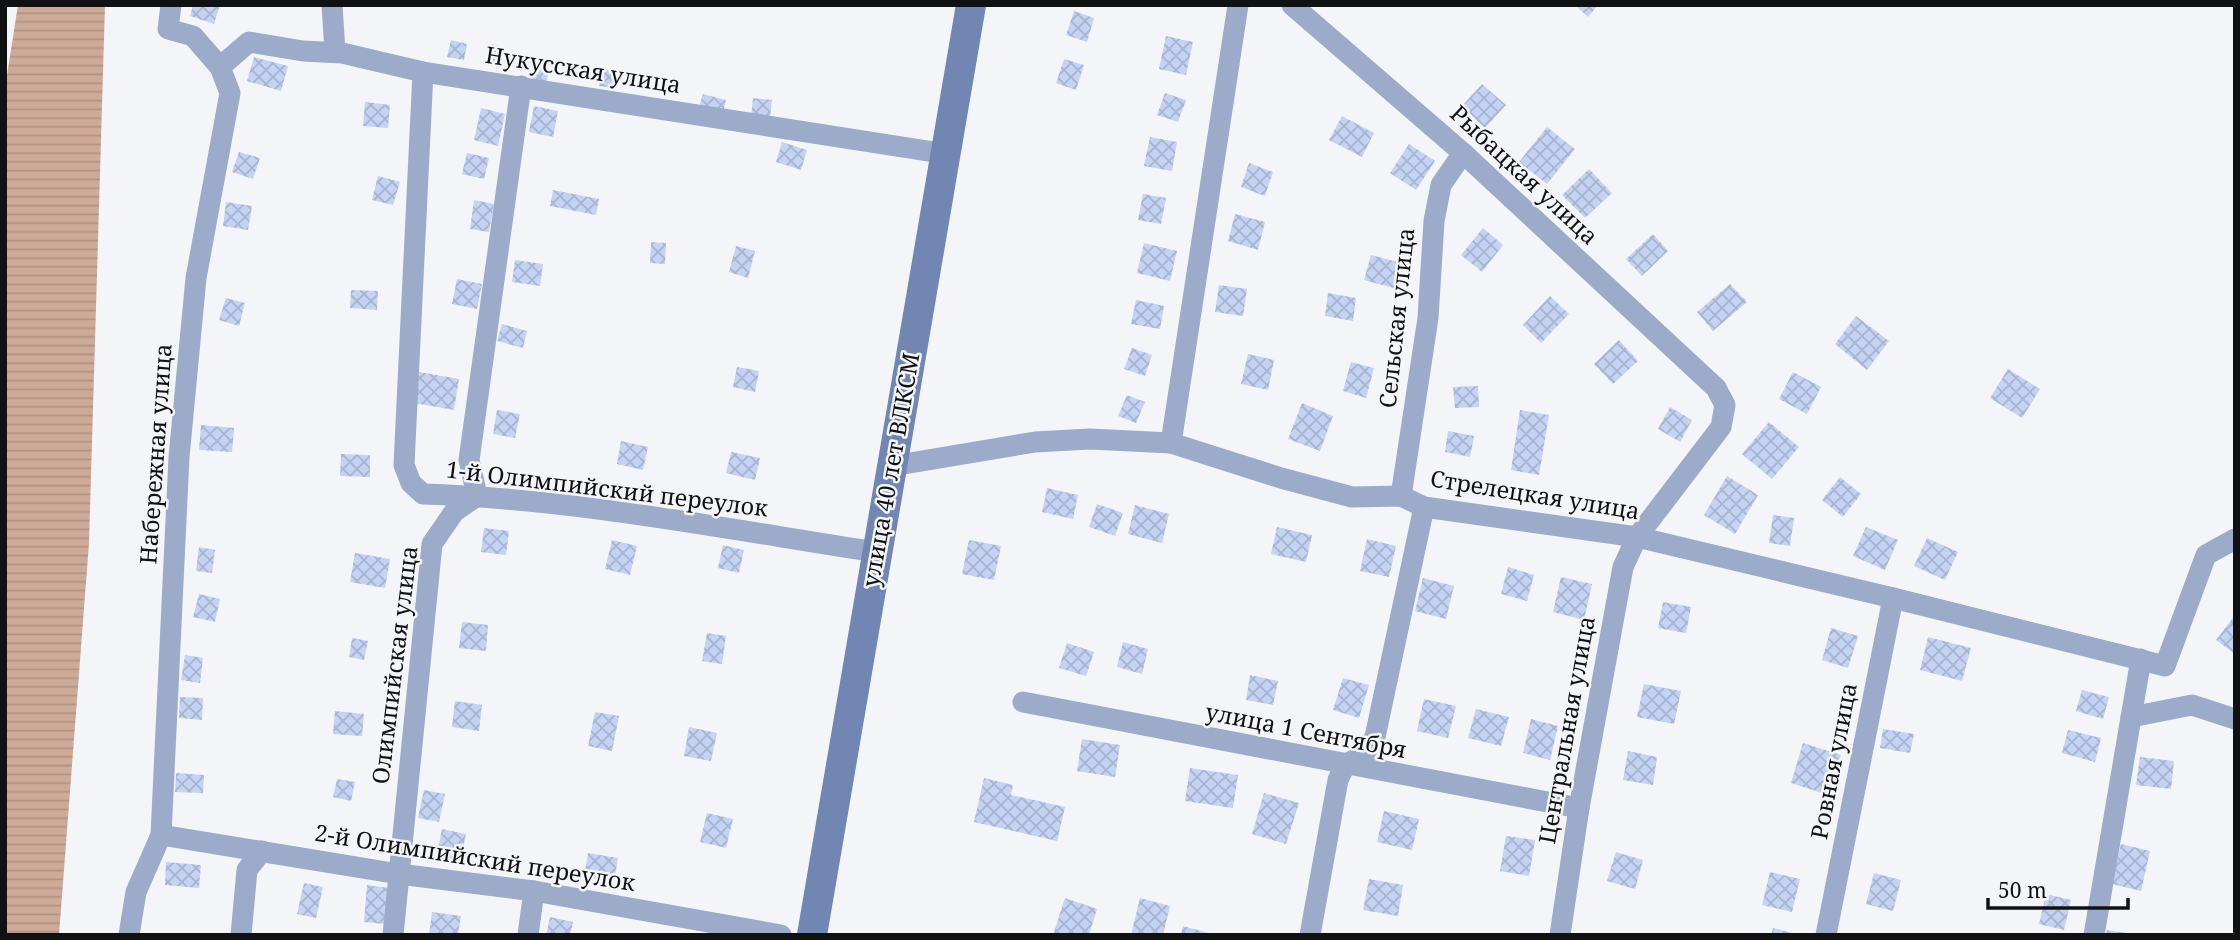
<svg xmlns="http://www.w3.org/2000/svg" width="2240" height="940" viewBox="0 0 2240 940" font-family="'Noto Serif',serif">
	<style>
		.water { fill: url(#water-rules) }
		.building { fill: url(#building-cross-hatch) }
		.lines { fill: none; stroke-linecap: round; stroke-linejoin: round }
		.street { stroke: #9cabca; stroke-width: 21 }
		.secondary { stroke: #7286b3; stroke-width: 30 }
		.labels { text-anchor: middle; stroke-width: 5; stroke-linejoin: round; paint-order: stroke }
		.street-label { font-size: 23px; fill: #101112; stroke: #f4f5f9 }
	</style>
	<defs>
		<pattern id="water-rules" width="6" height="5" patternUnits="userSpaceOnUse" patternTransform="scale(1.75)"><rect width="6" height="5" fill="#ceab99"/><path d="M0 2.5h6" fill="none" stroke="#b09283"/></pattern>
		<pattern id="building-cross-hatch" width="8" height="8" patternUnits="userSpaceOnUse" patternTransform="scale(1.75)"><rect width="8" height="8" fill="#c4d3f3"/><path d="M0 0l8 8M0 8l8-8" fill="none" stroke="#a7b4cf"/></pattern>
	</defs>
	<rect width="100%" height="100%" fill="#f4f5f9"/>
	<path class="water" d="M18,5h87l-16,538 -30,392h-54v-847z"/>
	<g class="building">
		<path d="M193,5h27l-6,19 -24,-8z"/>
		<path d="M1575,5h23l-10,12z"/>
		<path d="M1074,11l20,7 -7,24 -21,-7z"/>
		<path d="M1166,36l27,6 -7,33 -27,-6z"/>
		<path d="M451,40l16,4 -3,16 -17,-3z"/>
		<path d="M492,44l14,4 -6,18 -13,-4z"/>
		<path d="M254,57l34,9 -7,25 -34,-10z"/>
		<path d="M1064,59l20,6 -8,25 -20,-7z"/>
		<path d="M535,66l14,4 -3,15 -14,-3z"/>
		<path d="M602,69l14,2 -3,17 -14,-2z"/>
		<path d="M1482,84l24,21 -21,23 -23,-22z"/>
		<path d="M1165,93l21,7 -8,22 -21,-7z"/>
		<path d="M703,94l23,6 -3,13 -24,-6z"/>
		<path d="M753,98l19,2 -2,18 -19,-1z"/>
		<path d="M365,102l25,3 -2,23 -25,-2z"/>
		<path d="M534,106l24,5 -5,26 -24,-5z"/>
		<path d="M481,108l24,6 -7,32 -24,-6z"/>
		<path d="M1342,116l32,17 -12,24 -33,-17z"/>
		<path d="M1547,127l28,22 -28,35 -28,-22z"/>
		<path d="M1150,137l27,5 -5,29 -28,-5z"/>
		<path d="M782,142l25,8 -6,20 -25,-8z"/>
		<path d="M1409,144l26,17 -19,29 -26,-17z"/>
		<path d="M239,152l21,6 -7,21 -21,-7z"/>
		<path d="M467,153l22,5 -5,21 -22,-5z"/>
		<path d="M1249,163l24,9 -8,24 -24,-9z"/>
		<path d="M1589,169l23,24 -27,25 -23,-23z"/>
		<path d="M378,176l22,6 -7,23 -21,-5z"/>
		<path d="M553,190l46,9 -3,16 -46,-9z"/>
		<path d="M1143,194l23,4 -5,26 -23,-4z"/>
		<path d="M474,200l20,4 -5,28 -19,-3z"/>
		<path d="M226,202l26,4 -4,24 -25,-4z"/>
		<path d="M1235,214l30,8 -7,28 -30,-9z"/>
		<path d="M1483,228l20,17 -21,27 -21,-17z"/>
		<path d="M1653,234l15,17 -26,25 -16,-17z"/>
		<path d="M651,242l15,1 -1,21 -15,-1z"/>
		<path d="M1144,243l33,8 -7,30 -33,-8z"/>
		<path d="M736,246l19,5 -7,27 -19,-6z"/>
		<path d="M1371,255l34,9 -8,25 -33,-9z"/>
		<path d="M515,260l28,4 -3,22 -28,-4z"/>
		<path d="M457,279l25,5 -5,25 -25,-5z"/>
		<path d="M1730,284l17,18 -34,29 -16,-19z"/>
		<path d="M1219,285l28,4 -4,27 -28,-4z"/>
		<path d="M351,290l27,1 -1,19 -27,-2z"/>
		<path d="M1328,293l28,5 -3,23 -28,-5z"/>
		<path d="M1550,296l19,18 -28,29 -18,-18z"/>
		<path d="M226,298l19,5 -6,23 -20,-6z"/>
		<path d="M1136,300l28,6 -4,23 -29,-5z"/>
		<path d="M1856,316l33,25 -22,29 -32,-26z"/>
		<path d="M502,324l25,7 -4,17 -26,-7z"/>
		<path d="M1619,340l19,21 -25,23 -19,-20z"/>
		<path d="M1132,348l20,7 -7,21 -21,-7z"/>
		<path d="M1248,354l26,6 -6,30 -27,-6z"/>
		<path d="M1351,362l23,6 -8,30 -23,-7z"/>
		<path d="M737,367l22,4 -4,21 -22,-5z"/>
		<path d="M2008,369l32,20 -18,29 -32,-20z"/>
		<path d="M419,372l40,7 -5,31 -40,-7z"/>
		<path d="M1793,372l28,15 -14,27 -28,-15z"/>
		<path d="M1478,386l1,21 -24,1 -2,-21z"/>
		<path d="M1127,395l18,7 -9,21 -18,-7z"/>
		<path d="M1302,403l31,13 -13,35 -32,-12z"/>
		<path d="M1670,407l22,13 -12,22 -22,-13z"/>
		<path d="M497,410l23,4 -5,24 -22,-4z"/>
		<path d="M1520,410l29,5 -10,60 -28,-5z"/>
		<path d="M1769,422l30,25 -27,32 -30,-25z"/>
		<path d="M201,425l33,3 -2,24 -33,-2z"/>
		<path d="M1448,431l26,5 -4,21 -25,-5z"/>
		<path d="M621,441l27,6 -5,23 -26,-6z"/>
		<path d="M731,452l29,6 -5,22 -29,-7z"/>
		<path d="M341,454l29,1v22l-30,-1z"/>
		<path d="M1727,476l31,19 -23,39 -31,-19z"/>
		<path d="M1840,477l21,17 -18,23 -21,-17z"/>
		<path d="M1047,488l31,7 -5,24 -31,-7z"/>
		<path d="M1097,504l26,9 -8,23 -26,-9z"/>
		<path d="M1135,505l34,9 -7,29 -34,-9z"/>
		<path d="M1773,515l21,3 -4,28 -21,-3z"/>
		<path d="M1277,527l35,8 -6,27 -35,-8z"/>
		<path d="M1866,527l32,13 -13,30 -32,-14z"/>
		<path d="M484,528l25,3 -3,24 -25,-3z"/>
		<path d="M1927,538l31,14 -13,28 -31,-14z"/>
		<path d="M1367,539l29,7 -7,31 -29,-6z"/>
		<path d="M612,540l25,6 -7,29 -25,-6z"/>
		<path d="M969,540l32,6 -7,34 -32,-6z"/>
		<path d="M723,545l21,5 -5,23 -21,-5z"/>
		<path d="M199,547l16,3 -3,23 -16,-2z"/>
		<path d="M355,553l35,6 -5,29 -35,-6z"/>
		<path d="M1508,567l26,8 -7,26 -26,-7z"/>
		<path d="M1561,577l31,7 -8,36 -31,-8z"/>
		<path d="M1423,578l31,8 -8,33 -31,-8z"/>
		<path d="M199,594l21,5 -5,23 -22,-5z"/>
		<path d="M1663,602l28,5 -5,26 -28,-5z"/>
		<path d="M2235,615v39l-19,-14z"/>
		<path d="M462,622l26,3 -2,26 -27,-3z"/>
		<path d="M1831,628l27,8 -10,32 -26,-8z"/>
		<path d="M707,633l19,3 -4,28 -20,-3z"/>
		<path d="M1928,637l43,11 -9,33 -42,-11z"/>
		<path d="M352,638l16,3 -4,19 -15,-3z"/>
		<path d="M1123,642l25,7 -6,25 -25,-7z"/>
		<path d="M1067,643l27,9 -8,24 -27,-8z"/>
		<path d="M185,655l18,3 -3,25 -19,-3z"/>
		<path d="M1250,675l28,6 -5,24 -27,-5z"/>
		<path d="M1343,678l26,7 -10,33 -26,-8z"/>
		<path d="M1644,684l37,7 -7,33 -37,-7z"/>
		<path d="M2082,690l27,7 -6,22 -27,-8z"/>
		<path d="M180,697l23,1 -1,22 -23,-2z"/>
		<path d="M1424,699l32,7 -8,32 -31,-7z"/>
		<path d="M455,701l27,4 -3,26 -27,-4z"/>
		<path d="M1476,709l33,8 -8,29 -33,-8z"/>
		<path d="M335,711l29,3 -2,22 -29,-2z"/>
		<path d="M595,712l24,4 -7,35 -24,-5z"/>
		<path d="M1531,719l27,7 -8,34 -27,-7z"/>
		<path d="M689,727l28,6 -6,28 -27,-5z"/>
		<path d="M1883,729l31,5 -4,19 -30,-5z"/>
		<path d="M2068,730l33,8 -6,24 -33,-9z"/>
		<path d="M1082,739l38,6 -5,32 -38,-6z"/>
		<path d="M1803,743l38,12 -13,40 -37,-12z"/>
		<path d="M1628,751l29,6 -4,28 -30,-5z"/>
		<path d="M2140,757l34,4 -3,28 -35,-4z"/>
		<path d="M1190,768l48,7 -5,33 -48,-7z"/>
		<path d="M176,773l28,2 -1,18 -28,-1z"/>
		<path d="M984,778l29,7 -2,10 54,12 -8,34 -83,-19z"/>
		<path d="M337,779l18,3 -4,19 -18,-4z"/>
		<path d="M424,790l21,4 -6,28 -21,-4z"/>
		<path d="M1264,793l35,10 -13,41 -34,-10z"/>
		<path d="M1384,811l35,8 -7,31 -35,-8z"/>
		<path d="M707,813l26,6 -7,29 -26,-6z"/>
		<path d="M442,829l24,5 -6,29 -24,-5z"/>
		<path d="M1506,836l29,4 -6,36 -29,-5z"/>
		<path d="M2121,844l29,7 -9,40 -29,-7z"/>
		<path d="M1616,852l27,8 -8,29 -28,-8z"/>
		<path d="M588,853l30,5 -4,24 -30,-5z"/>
		<path d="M166,862l35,3 -2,23 -34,-3z"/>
		<path d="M1770,872l30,7 -8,33 -30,-7z"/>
		<path d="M1874,873l27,7 -8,31 -27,-7z"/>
		<path d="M1369,879l34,6 -5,31 -35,-6z"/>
		<path d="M304,883l19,4 -7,31 -19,-4z"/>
		<path d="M367,885l22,3 -4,36 -21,-2z"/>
		<path d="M2046,894l25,6 -7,30 -25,-6z"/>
		<path d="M1065,898l32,11 -8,26h-36z"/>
		<path d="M1140,898l30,8 -7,29h-32z"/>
		<path d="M432,912l29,4 -3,19h-29z"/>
		<path d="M550,917l23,5 -3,13h-24z"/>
		<path d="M1183,926l29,8v1h-31z"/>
		<path d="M1773,928l23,6 -1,1h-24z"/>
		<path d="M2107,930l20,3v2h-21z"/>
	</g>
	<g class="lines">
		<g class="street">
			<path d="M332,5l3,47"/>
			<path d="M1292,5l171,148 253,235 9,17 -4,22 -84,110 -14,30 -44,241 -19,127"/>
			<path d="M220,67l29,-25 54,9 39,2 81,19 524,82"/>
			<path d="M423,72l-19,393 7,18 12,11c152,5 303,35 453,58"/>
			<path d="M1171,443l67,-438"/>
			<path d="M892,466l143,-24 55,-3 81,4 110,35 71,19 49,-1 23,11 213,30 256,61 272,68 41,-111 29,-16"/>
			<path d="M1401,496l27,-178 6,-97 7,-36 22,-32"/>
			<path d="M1023,702l556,106"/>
			<path d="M2131,717l61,-12 43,14"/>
			<path d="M161,835l238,39 135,17 247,44"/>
			<path d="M129,935l7,-43 25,-57 18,-378 17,-179 34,-185 -10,-26 -27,-31 -25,-7 3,-24"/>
			<path d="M241,935l6,-65 15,-19"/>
			<path d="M393,935l39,-391 22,-32 23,-16 -8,-36 52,-374"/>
			<path d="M528,935l6,-44"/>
			<path d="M1310,935l28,-155 7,-15 19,-11 11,-17 49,-230"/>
			<path d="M1826,935l67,-337"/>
			<path d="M2094,935l47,-276"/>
		</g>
		<path class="secondary" d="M812,935l159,-930"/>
	</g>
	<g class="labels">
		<g class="street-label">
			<text transform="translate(583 70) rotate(9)" y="8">Нукусская улица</text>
			<text transform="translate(1524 175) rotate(43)" y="8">Рыбацкая улица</text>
			<text transform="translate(1397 318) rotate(-84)" y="8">Сельская улица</text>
			<text transform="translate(156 454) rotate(-86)" y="8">Набережная улица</text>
			<text transform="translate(891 470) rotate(-80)" y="8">улица 40 лет ВЛКСМ</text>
			<text transform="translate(607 489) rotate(7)" y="8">1-й Олимпийский переулок</text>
			<text transform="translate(1535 495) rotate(9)" y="8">Стрелецкая улица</text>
			<text transform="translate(395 665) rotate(-83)" y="8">Олимпийская улица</text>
			<text transform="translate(1567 730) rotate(-80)" y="8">Центральная улица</text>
			<text transform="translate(1306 731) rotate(11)" y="8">улица 1 Сентября</text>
			<text transform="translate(1834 761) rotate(-79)" y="8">Ровная улица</text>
			<text transform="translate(475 858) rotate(9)" y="8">2-й Олимпийский переулок</text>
		</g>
	</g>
	<rect width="2240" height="940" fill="none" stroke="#101112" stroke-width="14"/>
	<path d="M1988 898v10h140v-10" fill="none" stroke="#101112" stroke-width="3.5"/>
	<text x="1998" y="898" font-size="21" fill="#101112" stroke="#f4f5f9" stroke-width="5" paint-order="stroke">50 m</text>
</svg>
